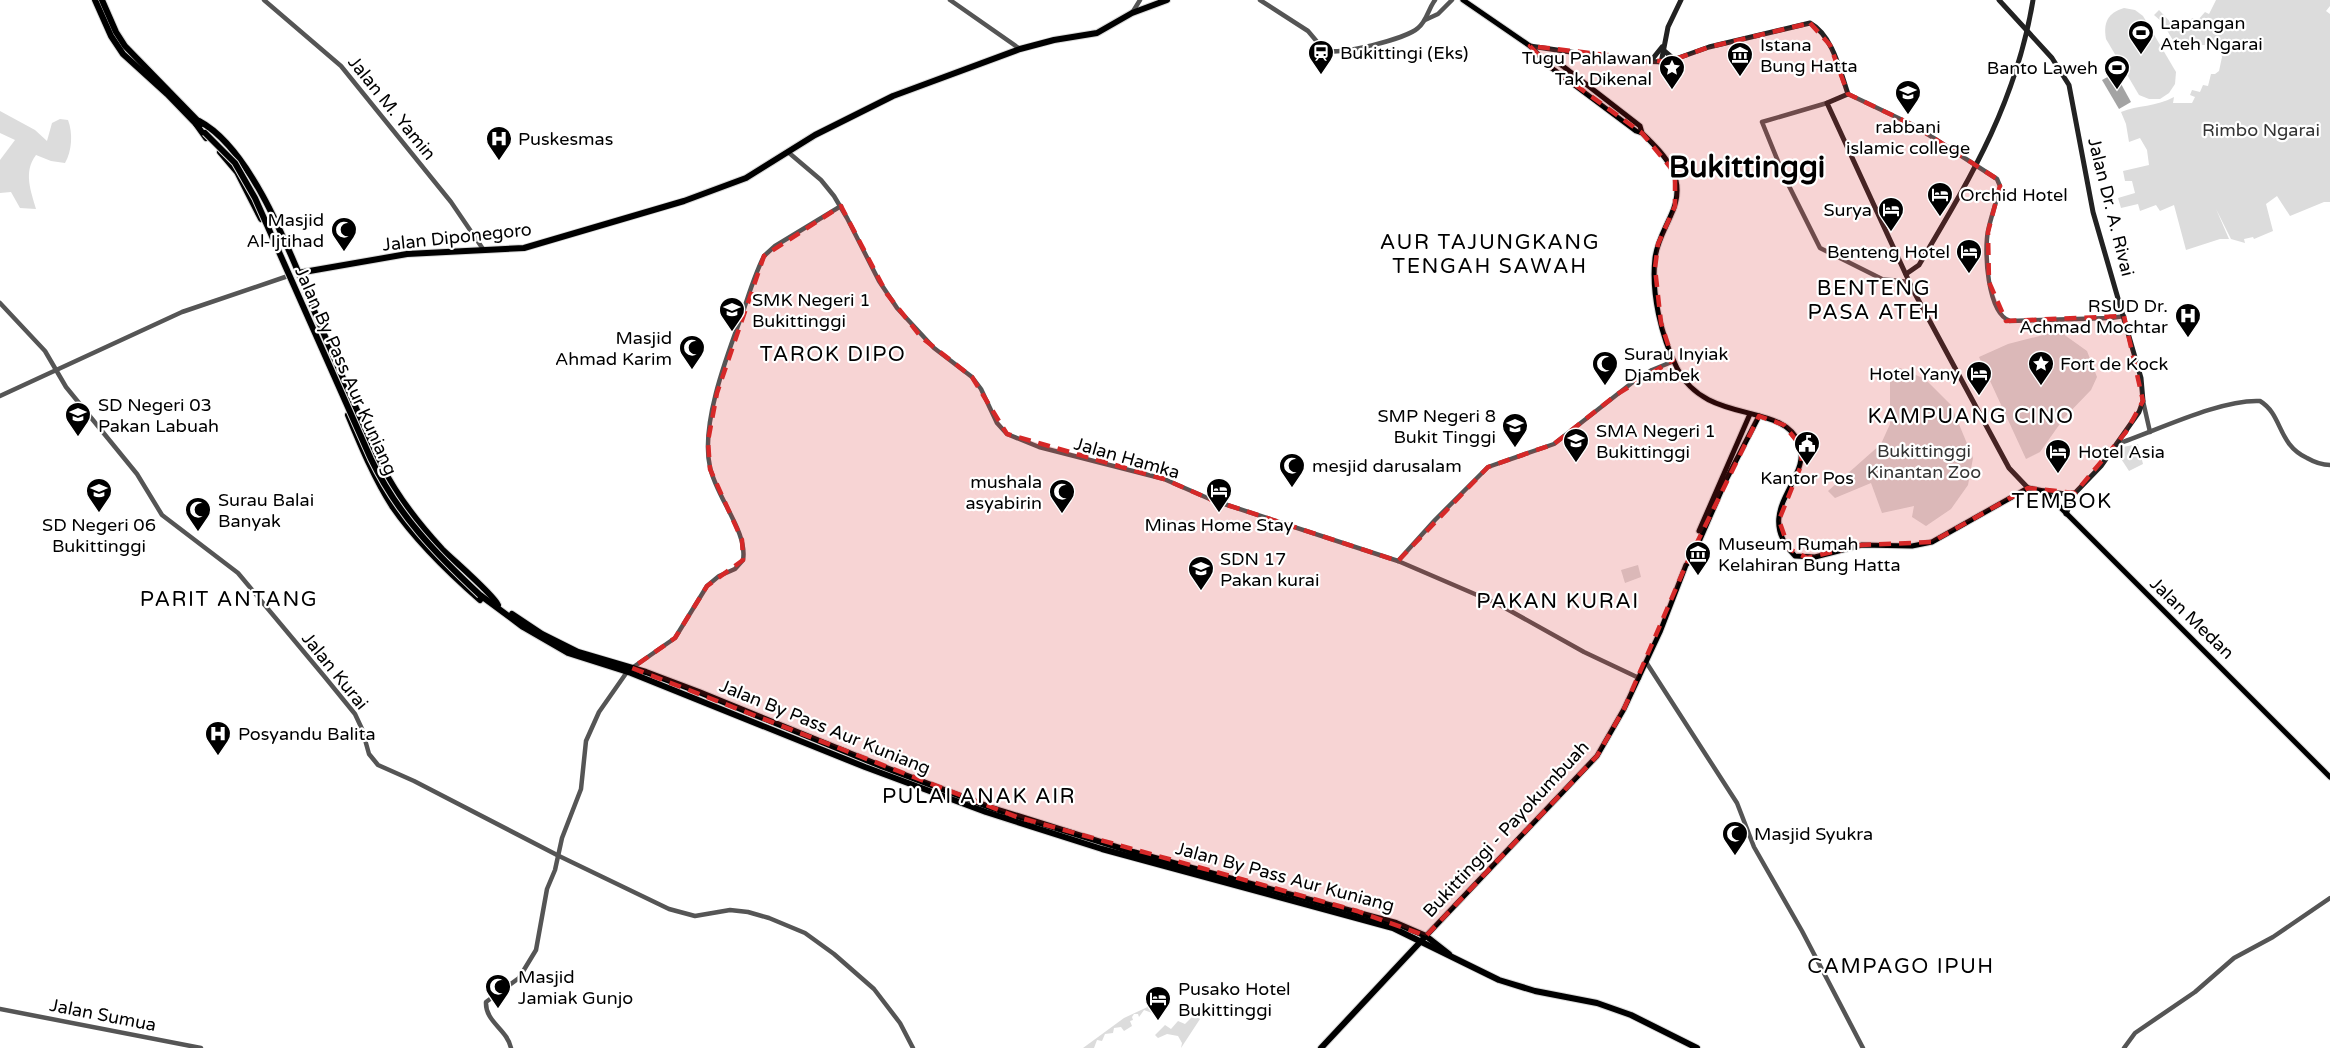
<svg xmlns="http://www.w3.org/2000/svg" width="2330" height="1048" viewBox="0 0 2330 1048" font-family="'Varela Round',sans-serif">
	<style>
		.green { fill: #dcdcdc }
		.water { fill: #a3a3a3 }
		.lines { fill: none; stroke-linecap: round; stroke-linejoin: round }
		.primary-casing { stroke: #dbdbdb; stroke-width: 7 }
		.trunk-casing { stroke: #dbdbdb; stroke-width: 8 }
		.tertiary { stroke: #555; stroke-width: 4.5 }
		.secondary { stroke: #222; stroke-width: 5 }
		.primary { stroke: #000; stroke-width: 5 }
		.trunk { stroke: #000; stroke-width: 6 }
		.trunk-bridge-casing { stroke: #dbdbdb; stroke-width: 8; stroke-linecap: butt }
		.trunk-bridge { stroke: #000; stroke-width: 6 }
		.marked { fill: #d62828; fill-opacity: 0.2; stroke: #d62828; stroke-width: 4.5; stroke-dasharray: 12 8; stroke-linejoin: round }
		.labels { text-anchor: middle; stroke-width: 4.5; stroke-linejoin: round; paint-order: stroke }
		.poi-label { font-size: 18px; fill: #000; stroke: #fff; text-anchor: start }
		.street-label { font-size: 18px; fill: #000; stroke: #fff }
		.park-label { font-size: 18px; fill: #333; stroke: #fff }
		.quarter-label { font-size: 21px; letter-spacing: 1.5px; fill: #000; stroke: #fff }
		.town-label { font-size: 30px; font-weight: bold; fill: #000; stroke: #fff }
	</style>
	<rect width="100%" height="100%" fill="#fff"/>
	<g class="green">
		<path d="M2216,0h114v6l-4,5 4,3v188h-6l-34,14 -13,-20 -11,8 7,27 -19,8 -1,-2 -9,2 1,4 -14,-4 -15,-30 13,30h-9l-34,11 -12,-45 -14,6 -4,-6 -16,6 -2,-7 -17,4 -3,-10 17,-5 -3,-12h-7l-2,-10 26,-6 -2,-15 -7,-12 -11,4 -3,-18 -5,-12c17,-7 35,-5 53,-15l-1,6h19l3,-6 -5,-2 2,-5 8,2 3,-7 5,1 3,-12h4l4,-3 3,-14 -2,-6 -9,-6h-14l-1,2 -7,-1v4h-4l-9,-9 -2,1 -12,-20 -8,-7 5,-5 15,16 13,3 5,-11 6,2 7,-8 4,2z"/>
		<path d="M2124,8l11,2 8,6 33,56 -1,12 -6,9 -9,6h-11l-10,-4 -33,-56c-3,-17 2,-26 18,-31z"/>
		<path d="M0,111l35,19 12,11 5,-18 8,-4 8,1c5,13 4,31 -3,43l-14,-2 -15,-6c-13,17 -5,36 0,54l-16,-1 -9,-16 -11,1v-33l15,-20 -15,-7z"/>
		<path d="M2059,331l28,20 10,26 -6,13 -27,28 -24,34 -14,7 -47,-102 29,-13z"/>
		<path d="M1900,368l25,11 26,26 22,53 -5,27 -17,24 -25,17 -14,-9 2,-11 -32,7 -11,-30 -36,15 -7,-7 53,-47 9,-20v-45z"/>
		<path d="M2138,444l5,20 -14,7 -11,-17v-6z"/>
		<path d="M1638,565l3,12 -16,6 -4,-13z"/>
		<path d="M1156,1003l-5,7 1,3 -8,-3 -5,7 -1,-3h-4l-2,3 1,3 -3,1 2,5 -8,5 -3,-4 -7,1 -1,5 -8,1 -3,7 -5,-1 -3,8h-11l41,-30z"/>
		<path d="M1195,1014l5,5 -19,29 1,-5 -4,-7 -11,-2 -9,4 -3,-3 10,-10 6,4 7,-8 7,3z"/>
	</g>
	<path class="water" d="M2115,73l16,29 -12,7 -17,-29z"/>
	<g class="lines">
		<defs>
			<g id="primary">
				<path d="M1463,0l67,46 19,20 87,65 6,2"/>
				<path d="M1545,60h8l11,7 76,59 2,7c25,24 46,46 29,82 -6,14 -14,27 -16,43 -4,35 6,78 22,110 29,58 105,33 122,75 15,36 -49,67 -4,113l20,1 47,-12 50,1 20,-4 96,-54 16,3 286,286"/>
				<path d="M1699,531l51,-117"/>
				<path d="M1426,936l171,-180 27,-47 36,-77 26,-67 5,-5 35,-80 33,-64"/>
			</g>
			<g id="trunk">
				<path d="M95,0l16,36 12,18 44,40 31,32"/>
				<path d="M102,0l14,32 9,14 76,78"/>
				<path d="M199,121c57,30 97,148 122,206 20,47 40,93 61,139 16,32 36,57 60,83 11,11 52,46 56,56"/>
				<path d="M196,124l10,14"/>
				<path d="M220,152l17,20 24,47"/>
				<path d="M298,273l109,-19 117,-6 160,-47 62,-23 69,-43 78,-39 127,-47 34,-9 43,-7 35,-20 35,-13"/>
				<path d="M348,415c13,31 26,63 44,91 24,35 56,66 88,94"/>
				<path d="M480,595l43,32 45,26 63,20 234,94 121,45 116,37 291,79 106,52 36,11 62,12 34,12 66,33"/>
				<path d="M512,614l30,20 36,18 68,20 53,20 182,74 111,42 141,44 263,71 30,13 23,18"/>
				<path d="M1321,1048l102,-109"/>
			</g>
		</defs>
		<use href="#primary" class="primary-casing"/>
		<use href="#trunk" class="trunk-casing"/>
		<g class="tertiary">
			<path d="M264,0l77,66 110,136 32,47"/>
			<path d="M950,0l70,49"/>
			<path d="M1260,0l48,31 16,19c14,6 82,-11 94,-22 9,-7 10,-19 17,-28"/>
			<path d="M1132,13l8,-13"/>
			<path d="M1425,20l13,-6 14,-14"/>
			<path d="M1848,94l67,32 82,53 3,7c-3,15 -9,30 -12,45 -4,20 -1,82 22,90l101,-3 13,-2"/>
			<path d="M1827,103l-65,19 22,54 36,72 62,31 27,3"/>
			<path d="M788,152l33,28 13,16 13,22 32,63 18,27 37,40 38,29 9,12 16,34 10,11 32,13 125,32 48,21 186,61 100,43 86,48 55,26"/>
			<path d="M0,303l45,48 21,36 71,87 25,41 76,58 86,103 31,38 7,15 7,25 9,11 36,16 145,75 110,53 26,7 35,-6 18,2 21,6 36,15 29,21 40,35 26,34 13,25"/>
			<path d="M0,396l182,-84 106,-36"/>
			<path d="M2143,401l7,31"/>
			<path d="M2117,444c39,-13 103,-45 143,-43 23,14 17,43 47,57 7,4 15,7 23,7"/>
			<path d="M1398,561l37,-41 53,-53 66,-23 79,-62 19,-12 22,-9"/>
			<path d="M1646,662l91,141 17,44 48,84 61,117"/>
			<path d="M632,668l43,-30 32,-52 12,-10 16,-7 8,-9c5,-28 -27,-63 -33,-93 -10,-43 18,-114 33,-155 6,-19 12,-38 21,-56l11,-10 66,-40"/>
			<path d="M0,1009l201,39"/>
			<path d="M511,1048c-4,-19 -26,-26 -25,-46l33,-24 17,-28 11,-61 8,-19 7,-32 19,-49 5,-48 13,-29 28,-40"/>
			<path d="M2124,1048l11,-15 60,-41 39,-34 39,-21 57,-39"/>
		</g>
		<g class="secondary">
			<path d="M1999,0l53,58 17,27 24,127 48,166 2,23 -4,11 -38,54 -26,27 -9,21"/>
			<path d="M1530,46l101,15 36,1 42,-15 101,-24c23,13 30,48 38,71l-21,9 86,187 96,178 19,20"/>
			<path d="M1662,49l13,11"/>
			<path d="M1650,62l12,-15"/>
			<path d="M1661,63l7,-36 13,-27"/>
			<path d="M1906,274l13,-9c52,-88 97,-162 114,-265"/>
			<path d="M2044,491l22,3 9,-1"/>
		</g>
		<use href="#primary" class="primary"/>
		<use href="#trunk" class="trunk"/>
		<defs>
			<path id="trunk-bridge" d="M205,133l30,30 20,35 116,261c27,56 64,94 109,136"/>
		</defs>
		<use href="#trunk-bridge" class="trunk-bridge-casing"/>
		<use href="#trunk-bridge" class="trunk-bridge"/>
	</g>
	<path class="marked" d="M1810,23l20,22 18,49 67,32 82,53 3,7 -12,46 1,50 17,39 118,-5 19,85 -17,31 -51,61 -47,-5 -96,54 -70,3 -55,13 -18,-9 -10,-29 23,-57 -2,-18 -16,-20 -25,-9 -73,149 -62,144 -27,47 -171,180 -69,-25 -340,-94 -385,-149 43,-30 32,-52 36,-26 -1,-20 -32,-71 -2,-28 9,-48 47,-137 77,-50 46,88 34,43 51,40 35,57 157,45 48,21 186,61 90,-94 66,-23 62,-49 57,-35 -12,-37 -6,-55 3,-24 17,-38v-33l-33,-40 -93,-67 -19,-20 137,16 42,-15z"/>
	<defs>
		<symbol id="stadium-pin" viewBox="-11 -11 22 30"><path d="M0 17L-7.5 6A9.5 9.5 0 1 1 7.5 6Z" fill="#000" stroke="#fff"/><path d="M0-5a6.5 5 0 1 0 0 10a6.5 5 0 1 0 0-10ZM-3.5-1.8h7v3.6h-7Z" fill="#fff"/></symbol>
		<symbol id="station-pin" viewBox="-11 -11 22 30"><path d="M0 17L-7.5 6A9.5 9.5 0 1 1 7.5 6Z" fill="#000" stroke="#fff"/><path d="M-3-6H3Q5-6 5-4V2Q5 4 3 4L4.5 6H3L1.5 4h-3L-3 6H-4.5L-3 4Q-5 4-5 2V-4Q-5-6-3-6ZM-3.5-4v3h7v-3ZM-3.5 1v1.5H-2V1ZM2 1v1.5H3.5V1Z" fill="#fff"/></symbol>
		<symbol id="museum-pin" viewBox="-11 -11 22 30"><path d="M0 17L-7.5 6A9.5 9.5 0 1 1 7.5 6Z" fill="#000" stroke="#fff"/><path d="M0-6L6-3V-2H-6V-3ZM-5-1h2V3h-2ZM-1-1h2V3h-2ZM3-1h2V3H3ZM-6 4H6V6H-6Z" fill="#fff"/></symbol>
		<symbol id="sight-pin" viewBox="-11 -11 22 30"><path d="M0 17L-7.5 6A9.5 9.5 0 1 1 7.5 6Z" fill="#000" stroke="#fff"/><path d="M0-6L1.8-2.2L6-1.7L2.9 1.2L3.7 5.4L0 3.3L-3.7 5.4L-2.9 1.2L-6-1.7L-1.8-2.2Z" fill="#fff"/></symbol>
		<symbol id="school-pin" viewBox="-11 -11 22 30"><path d="M0 17L-7.5 6A9.5 9.5 0 1 1 7.5 6Z" fill="#000" stroke="#fff"/><path d="M0-5L7-2L0 1L-7-2ZM-4 1L0 2.5L4 1V4Q0 6-4 4Z" fill="#fff"/></symbol>
		<symbol id="hospital-pin" viewBox="-11 -11 22 30"><path d="M0 17L-7.5 6A9.5 9.5 0 1 1 7.5 6Z" fill="#000" stroke="#fff"/><path d="M-5-5h3v3.5h4V-5h3V5h-3V1.5h-4V5h-3Z" fill="#fff"/></symbol>
		<symbol id="hotel-pin" viewBox="-11 -11 22 30"><path d="M0 17L-7.5 6A9.5 9.5 0 1 1 7.5 6Z" fill="#000" stroke="#fff"/><path d="M-6-4.5h1.5V1H6V5H4.5V3h-9V5H-6ZM-4 0a1.8 1.8 0 1 1 3.6 0ZM.5 0V-2.5h3Q6-2.5 6 0Z" fill="#fff"/></symbol>
		<symbol id="mosque-pin" viewBox="-11 -11 22 30"><path d="M0 17L-7.5 6A9.5 9.5 0 1 1 7.5 6Z" fill="#000" stroke="#fff"/><path d="M3.5-4.9A6 6 0 1 0 3.5 4.9A5 5 0 1 1 3.5-4.9Z" fill="#fff"/></symbol>
		<symbol id="civic-pin" viewBox="-11 -11 22 30"><path d="M0 17L-7.5 6A9.5 9.5 0 1 1 7.5 6Z" fill="#000" stroke="#fff"/><path d="M-.6-6.5H3V-4.5H.6V-3L4-1V1h2V6H-6V1h2V-1L-.6-3ZM-1.2 2.5V6h2.4V2.5Z" fill="#fff"/></symbol>
	</defs>
	<g fill-rule="evenodd">
		<use href="#stadium-pin" x="2126" y="18" width="30" height="40"/>
		<use href="#station-pin" x="1306" y="38" width="30" height="40"/>
		<use href="#museum-pin" x="1725" y="40" width="30" height="40"/>
		<use href="#sight-pin" x="1657" y="53" width="30" height="40"/>
		<use href="#stadium-pin" x="2102" y="53" width="30" height="40"/>
		<use href="#school-pin" x="1893" y="78" width="30" height="40"/>
		<use href="#hospital-pin" x="484" y="124" width="30" height="40"/>
		<use href="#hotel-pin" x="1925" y="180" width="30" height="40"/>
		<use href="#hotel-pin" x="1876" y="195" width="30" height="40"/>
		<use href="#mosque-pin" x="329" y="215" width="30" height="40"/>
		<use href="#hotel-pin" x="1954" y="237" width="30" height="40"/>
		<use href="#school-pin" x="717" y="295" width="30" height="40"/>
		<use href="#hospital-pin" x="2173" y="301" width="30" height="40"/>
		<use href="#mosque-pin" x="677" y="333" width="30" height="40"/>
		<use href="#mosque-pin" x="1590" y="349" width="30" height="40"/>
		<use href="#sight-pin" x="2026" y="349" width="30" height="40"/>
		<use href="#hotel-pin" x="1964" y="359" width="30" height="40"/>
		<use href="#school-pin" x="63" y="400" width="30" height="40"/>
		<use href="#school-pin" x="1500" y="411" width="30" height="40"/>
		<use href="#school-pin" x="1561" y="426" width="30" height="40"/>
		<use href="#civic-pin" x="1792" y="429" width="30" height="40"/>
		<use href="#hotel-pin" x="2043" y="437" width="30" height="40"/>
		<use href="#mosque-pin" x="1277" y="451" width="30" height="40"/>
		<use href="#school-pin" x="84" y="476" width="30" height="40"/>
		<use href="#hotel-pin" x="1204" y="476" width="30" height="40"/>
		<use href="#mosque-pin" x="1047" y="477" width="30" height="40"/>
		<use href="#mosque-pin" x="183" y="495" width="30" height="40"/>
		<use href="#museum-pin" x="1683" y="539" width="30" height="40"/>
		<use href="#school-pin" x="1186" y="554" width="30" height="40"/>
		<use href="#hospital-pin" x="203" y="719" width="30" height="40"/>
		<use href="#mosque-pin" x="1720" y="819" width="30" height="40"/>
		<use href="#mosque-pin" x="483" y="972" width="30" height="40"/>
		<use href="#hotel-pin" x="1143" y="984" width="30" height="40"/>
	</g>
	<g class="labels">
		<g class="poi-label">
			<text x="2160" y="29">Lapangan<tspan x="2160" dy="21">Ateh Ngarai</tspan></text>
			<text x="1760" y="51">Istana<tspan x="1760" dy="21">Bung Hatta</tspan></text>
			<text x="1340" y="59">Bukittingi (Eks)</text>
			<text x="1652" y="64" text-anchor="end">Tugu Pahlawan<tspan x="1652" dy="21">Tak Dikenal</tspan></text>
			<text x="2098" y="74" text-anchor="end">Banto Laweh</text>
			<text x="1908" y="133" text-anchor="middle">rabbani<tspan x="1908" dy="21">islamic college</tspan></text>
			<text x="518" y="145">Puskesmas</text>
			<text x="1960" y="201">Orchid Hotel</text>
			<text x="1872" y="216" text-anchor="end">Surya</text>
			<text x="324" y="226" text-anchor="end">Masjid<tspan x="324" dy="21">Al-Ijtihad</tspan></text>
			<text x="1950" y="258" text-anchor="end">Benteng Hotel</text>
			<text x="752" y="306">SMK Negeri 1<tspan x="752" dy="21">Bukittinggi</tspan></text>
			<text x="2168" y="312" text-anchor="end">RSUD Dr.<tspan x="2168" dy="21">Achmad Mochtar</tspan></text>
			<text x="672" y="344" text-anchor="end">Masjid<tspan x="672" dy="21">Ahmad Karim</tspan></text>
			<text x="1624" y="360">Surau Inyiak<tspan x="1624" dy="21">Djambek</tspan></text>
			<text x="2060" y="370">Fort de Kock</text>
			<text x="1960" y="380" text-anchor="end">Hotel Yany</text>
			<text x="98" y="411">SD Negeri 03<tspan x="98" dy="21">Pakan Labuah</tspan></text>
			<text x="1496" y="422" text-anchor="end">SMP Negeri 8<tspan x="1496" dy="21">Bukit Tinggi</tspan></text>
			<text x="1596" y="437">SMA Negeri 1<tspan x="1596" dy="21">Bukittinggi</tspan></text>
			<text x="2078" y="458">Hotel Asia</text>
			<text x="1312" y="472">mesjid darusalam</text>
			<text x="1807" y="484" text-anchor="middle">Kantor Pos</text>
			<text x="1042" y="488" text-anchor="end">mushala<tspan x="1042" dy="21">asyabirin</tspan></text>
			<text x="218" y="506">Surau Balai<tspan x="218" dy="21">Banyak</tspan></text>
			<text x="99" y="531" text-anchor="middle">SD Negeri 06<tspan x="99" dy="21">Bukittinggi</tspan></text>
			<text x="1219" y="531" text-anchor="middle">Minas Home Stay</text>
			<text x="1718" y="550">Museum Rumah<tspan x="1718" dy="21">Kelahiran Bung Hatta</tspan></text>
			<text x="1220" y="565">SDN 17<tspan x="1220" dy="21">Pakan kurai</tspan></text>
			<text x="238" y="740">Posyandu Balita</text>
			<text x="1754" y="840">Masjid Syukra</text>
			<text x="518" y="983">Masjid<tspan x="518" dy="21">Jamiak Gunjo</tspan></text>
			<text x="1178" y="995">Pusako Hotel<tspan x="1178" dy="21">Bukittinggi</tspan></text>
		</g>
		<g class="street-label">
			<text transform="translate(392 108) rotate(51)" y="6">Jalan M. Yamin</text>
			<text transform="translate(2111 207) rotate(76)" y="6">Jalan Dr. A. Rivai</text>
			<text transform="translate(457 237) rotate(-6)" y="6">Jalan Diponegoro</text>
			<text transform="translate(346 371) rotate(66)" y="6">Jalan By Pass Aur Kuniang</text>
			<text transform="translate(1127 458) rotate(16)" y="6">Jalan Hamka</text>
			<text transform="translate(2192 618) rotate(44)" y="6">Jalan Medan</text>
			<text transform="translate(335 671) rotate(51)" y="6">Jalan Kurai</text>
			<text transform="translate(825 727) rotate(22)" y="6">Jalan By Pass Aur Kuniang</text>
			<text transform="translate(1506 829) rotate(-47)" y="6">Bukittinggi - Payokumbuah</text>
			<text transform="translate(1285 877) rotate(15)" y="6">Jalan By Pass Aur Kuniang</text>
			<text transform="translate(103 1015) rotate(11)" y="6">Jalan Sumua</text>
		</g>
		<g class="park-label">
			<text x="2261" y="136">Rimbo Ngarai</text>
			<text x="1924" y="457">Bukittinggi<tspan x="1924" dy="21">Kinantan Zoo</tspan></text>
		</g>
		<g class="quarter-label">
			<text x="1490" y="249">AUR TAJUNGKANG<tspan x="1490" dy="24">TENGAH SAWAH</tspan></text>
			<text x="1874" y="295">BENTENG<tspan x="1874" dy="24">PASA ATEH</tspan></text>
			<text x="833" y="361">TAROK DIPO</text>
			<text x="1971" y="423">KAMPUANG CINO</text>
			<text x="2062" y="508">TEMBOK</text>
			<text x="229" y="606">PARIT ANTANG</text>
			<text x="1558" y="608">PAKAN KURAI</text>
			<text x="979" y="803">PULAI ANAK AIR</text>
			<text x="1901" y="973">CAMPAGO IPUH</text>
		</g>
		<g class="town-label">
			<text x="1747" y="177">Bukittinggi</text>
		</g>
	</g>
</svg>
